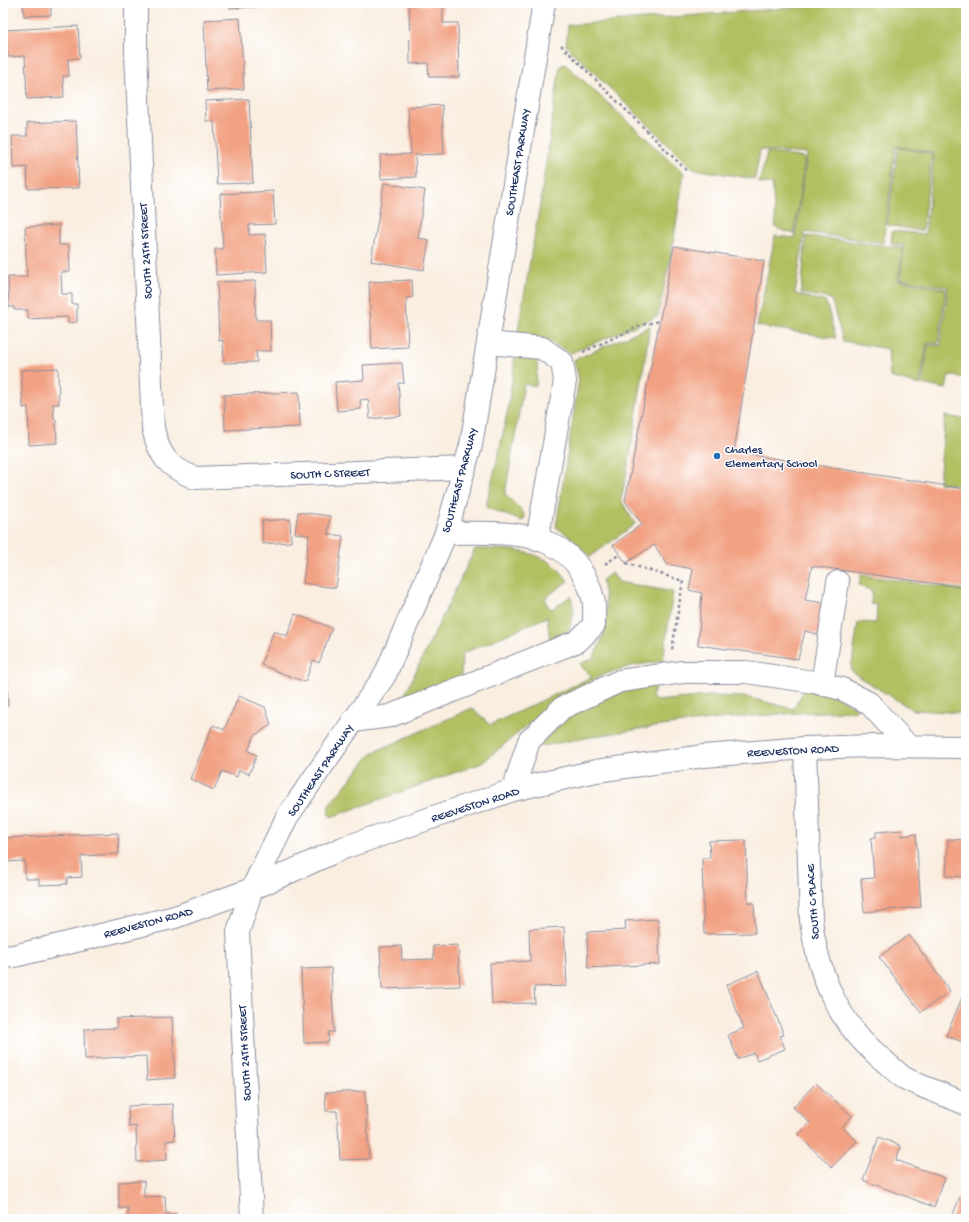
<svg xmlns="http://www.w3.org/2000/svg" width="969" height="1222" viewBox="0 0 969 1222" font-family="'Gochi Hand',sans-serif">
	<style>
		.green { fill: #b2c062; stroke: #667860 }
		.building { fill: #f2a182 }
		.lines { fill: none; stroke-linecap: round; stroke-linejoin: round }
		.minor-casing { stroke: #8a8e9f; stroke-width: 24 }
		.path { stroke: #8a8e9f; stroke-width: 2.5; stroke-dasharray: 3 3; stroke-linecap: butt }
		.minor { stroke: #fff; stroke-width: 22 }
		.poi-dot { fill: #1f6fb2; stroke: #fff; stroke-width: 1.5 }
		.labels { text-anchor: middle; stroke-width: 3; stroke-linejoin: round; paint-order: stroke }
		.street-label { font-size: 12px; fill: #1b2f5e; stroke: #fff }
		.poi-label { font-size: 12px; fill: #1b2f5e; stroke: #fff; text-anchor: start }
	</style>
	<rect width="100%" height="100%" fill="#fff"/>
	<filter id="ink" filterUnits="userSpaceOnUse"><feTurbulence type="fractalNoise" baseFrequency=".025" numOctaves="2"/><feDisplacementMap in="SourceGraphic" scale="8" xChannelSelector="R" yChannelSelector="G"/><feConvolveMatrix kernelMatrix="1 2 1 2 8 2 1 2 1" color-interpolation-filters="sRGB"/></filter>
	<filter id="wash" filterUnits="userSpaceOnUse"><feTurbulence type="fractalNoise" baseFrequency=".012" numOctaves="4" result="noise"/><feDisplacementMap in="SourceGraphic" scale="16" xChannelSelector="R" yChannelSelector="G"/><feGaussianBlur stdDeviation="0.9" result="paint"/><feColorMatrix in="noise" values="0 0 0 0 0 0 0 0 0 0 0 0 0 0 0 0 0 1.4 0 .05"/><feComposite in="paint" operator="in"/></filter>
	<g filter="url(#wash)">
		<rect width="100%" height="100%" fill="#f9eee0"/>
		<g class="green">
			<path d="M854,3h112v375l-17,-3 -3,14 -24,-5 6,-39 12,1 8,-59 -48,-8 4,-33 -13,-2 1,-13 33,3 9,-81 -38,-7 -13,97 -78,-11 -10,62 31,8 10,36 -79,-12 18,-90 20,2 12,-84 -47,-4 -5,29 -61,-10 -128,-123 2,-21z"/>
			<path d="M565,64l119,109 -11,71 -15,72 -87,37 -28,-15 -26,-2 23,-132 20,-138z"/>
			<path d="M898,147l34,7 -10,77 -35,-6z"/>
			<path d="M767,152l38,6 -11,76 -18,-6 -4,-44 -13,-1z"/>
			<path d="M806,236l97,12 -5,32 48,9 -8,55 -11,-1 -7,42 -30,-8 -2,-28 -45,-8 -12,-42 -30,-6z"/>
			<path d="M650,326l-20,131 -9,43 14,24 -45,33 -17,-18 -17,-12 23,-148 -5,-19z"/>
			<path d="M515,354l23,3 -2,29 -12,-2 -19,110 18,18 2,6 -3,3 -35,-13v-7c12,-48 24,-97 28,-147z"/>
			<path d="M966,414v72l-27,-3 6,-67 20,3z"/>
			<path d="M475,549c35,0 72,-1 93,32l-23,17 2,7 5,4 19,-13 3,16 -5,19 -19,10 -3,-24 -85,37 -1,24 -59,22z"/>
			<path d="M612,573l7,9 54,10 -10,69 -32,5 -29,9 -40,21 -80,67 -151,54 -3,-3 1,-9 43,-52 100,-45 18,17 102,-48 -13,-13 14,-6c16,-30 15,-45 9,-78z"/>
			<path d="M861,575l105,15v123l-53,-3 -54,-33 -8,-7 7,-48 18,1 1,-18 -6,-1 1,-13 -13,-6z"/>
			<path d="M646,681l10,6 -4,10 4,4 52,-5 38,1 47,12 11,-19 27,3 26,15 -1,3c-106,2 -209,14 -313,35l-5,-1c28,-35 68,-47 108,-64z"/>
		</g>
		<g id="blocks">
			<g class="building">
				<path d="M23,3h28v12l-27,1z"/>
				<path d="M229,3h29v4l-29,1z"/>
				<path d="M409,5h34v18h15l1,54h-30l-1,-14 -18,1z"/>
				<path d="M240,18l4,71 -37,2 -3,-71z"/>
				<path d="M78,26l2,32 -12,1 1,17h-6l1,21 -37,2 -2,-43 -17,1 -2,-27z"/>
				<path d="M249,99l4,84 -36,1 -3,-63h-8l-1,-20z"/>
				<path d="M442,105l2,49 -29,1 1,22 -35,2 -1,-24 31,-1 -3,-47z"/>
				<path d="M76,121l3,67 -51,1 -1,-22 -14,1 -1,-32h15v-13z"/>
				<path d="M384,183l41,7 -7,48 11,2 -5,30 -53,-9z"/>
				<path d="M273,191l2,33 -26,1v10l16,-1 2,38 -51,3 -1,-26h8l-3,-55z"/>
				<path d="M59,225v20h10l1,27h-9l1,22h10v10h5v18l-9,1v-6l-40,2v-9h-14v-3h-5l-1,-30h19l-2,-50z"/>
				<path d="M674,246l90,15 -30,191 232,37v99l-154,-22 -7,34 19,3 -4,32 -15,-4 -7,28 -100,-14 4,-52 -13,-3 4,-21 -26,-5 -13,-19 -28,18 -13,-18 29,-21 -17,-23z"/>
				<path d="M412,280l1,17 -7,1 2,49 -36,2 -3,-67z"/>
				<path d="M255,281l1,39h14l1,31h-15l1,11 -33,1 -1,-23 -4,1 -2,-59z"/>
				<path d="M402,363l2,20h-6l3,33 -31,3 -2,-20 -8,1 1,9 -24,2 -2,-29 29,-2 -1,-15z"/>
				<path d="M58,368l1,36h-6l1,15 2,1 1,23 -28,2 -1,-38 -5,1 -2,-38z"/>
				<path d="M299,392l1,35 -75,3 -1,-35z"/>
				<path d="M298,512l32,4 -2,18 15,2 -7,52 -33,-5 6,-48 -14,-2z"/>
				<path d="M290,519l1,23 -28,2 -1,-23z"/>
				<path d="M295,614l37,14 -13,35 -6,-3 -8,22 -44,-17 13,-34 13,5z"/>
				<path d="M3,678h4l1,28h-5z"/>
				<path d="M239,696l26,11 6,18 -17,11 -6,15 9,4 -8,19 -10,-4 -2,7 -15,-6 -8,19 -24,-11 23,-54 11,5z"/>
				<path d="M901,830l1,6 14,-2 5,73 -57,5 -3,-33 13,-1 -3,-40 5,-1v-5z"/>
				<path d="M118,833l1,21 -38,2 1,21 -15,1v6l-28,1v-6h-14v-18l-22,1v-24z"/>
				<path d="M948,839l18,1v37l-20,-1z"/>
				<path d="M746,840l2,63h6l1,30 -51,1 -2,-76h8l-1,-17z"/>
				<path d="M658,919l2,45 -72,4 -1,-36 39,-2 -1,-9z"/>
				<path d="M564,927l3,59 -33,1 1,16 -43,1 -2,-41 40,-2 -1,-32z"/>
				<path d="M909,935l41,56 -29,21 -42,-55z"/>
				<path d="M458,945l2,41 -78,3 -2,-42 21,-1 1,14 32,-1 -1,-13z"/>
				<path d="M331,968l3,64h-6l1,10 -25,1 -3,-74z"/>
				<path d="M758,971l26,64 -4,1 5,13 -28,11 -3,-7 -16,6 -10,-24 16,-7 -18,-43z"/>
				<path d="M966,988v55l-20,-7z"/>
				<path d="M172,1017l3,61 -28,2 -1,-24 -61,3 -1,-30 33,-1 -1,-9z"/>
				<path d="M816,1083l36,33 -10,11 15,14 -25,26 -34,-32 12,-12 -17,-16z"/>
				<path d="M365,1091l4,68 -29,1 -3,-49h-11l-1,-18z"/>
				<path d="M173,1104l2,36 -9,1 1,19 -30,2 -1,-36 -7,1 -1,-21z"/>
				<path d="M879,1137l22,9 -5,14 49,18 -11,29 -71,-27z"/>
				<path d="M144,1181v16l21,-1 1,18h12v5h-50v-11h-9v-26z"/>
				<path d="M966,1182v37h-15z"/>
			</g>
		</g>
	</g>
	<g filter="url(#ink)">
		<use href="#blocks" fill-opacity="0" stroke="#8a8e9f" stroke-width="1"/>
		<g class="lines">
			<defs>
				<g id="minor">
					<path d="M136,3v50l17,375c6,28 15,39 42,50l270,-10"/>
					<path d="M488,343l54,5 20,14 3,19 -28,159"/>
					<path d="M822,684l16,-102"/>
					<path d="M353,721l37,-5 188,-75 16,-16c0,-9 1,-19 -1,-27 -20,-73 -87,-65 -147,-65"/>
					<path d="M805,748l6,173c8,57 27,102 72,139 7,6 14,13 21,18 20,10 42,17 62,26"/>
					<path d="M513,790l16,-49 33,-33 58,-27 63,-9h63l68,10 28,7 27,14 39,43"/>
					<path d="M3,957l11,-1 161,-39 77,-28 91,-41 170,-58 83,-19 108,-15 101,-8 70,-2 91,1"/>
					<path d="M252,1219l-14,-287 14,-43 35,-72 98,-142 61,-142 25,-88 73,-442"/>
				</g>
			</defs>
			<use href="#minor" class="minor-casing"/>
			<g class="path">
				<path d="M561,45l125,125"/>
				<path d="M583,352l59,-27 17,-4"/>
				<path d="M626,563l57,18 -11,69"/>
				<path d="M605,564l15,-10"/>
			</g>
			<use href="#minor" class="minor"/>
		</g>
	</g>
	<circle class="poi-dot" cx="717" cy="456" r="4"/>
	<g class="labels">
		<g class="street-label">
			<text transform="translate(517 162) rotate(-81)" y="4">SOUTHEAST PARKWAY</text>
			<text transform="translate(145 251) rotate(-93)" y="4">SOUTH 24TH STREET</text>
			<text transform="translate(330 473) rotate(-2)" y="4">SOUTH C STREET</text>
			<text transform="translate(459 480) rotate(-75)" y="4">SOUTHEAST PARKWAY</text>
			<text transform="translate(793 750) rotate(-3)" y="4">REEVESTON ROAD</text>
			<text transform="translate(320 770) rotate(-56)" y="4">SOUTHEAST PARKWAY</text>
			<text transform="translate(475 804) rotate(-18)" y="4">REEVESTON ROAD</text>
			<text transform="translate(812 902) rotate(-94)" y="4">SOUTH C PLACE</text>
			<text transform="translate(148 922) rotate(-15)" y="4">REEVESTON ROAD</text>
			<text transform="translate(244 1053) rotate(-93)" y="4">SOUTH 24TH STREET</text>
		</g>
		<g class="poi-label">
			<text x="725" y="453">Charles<tspan x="725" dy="14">Elementary School</tspan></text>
		</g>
	</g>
	<rect width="969" height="1222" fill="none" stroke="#fff" stroke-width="16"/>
</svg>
